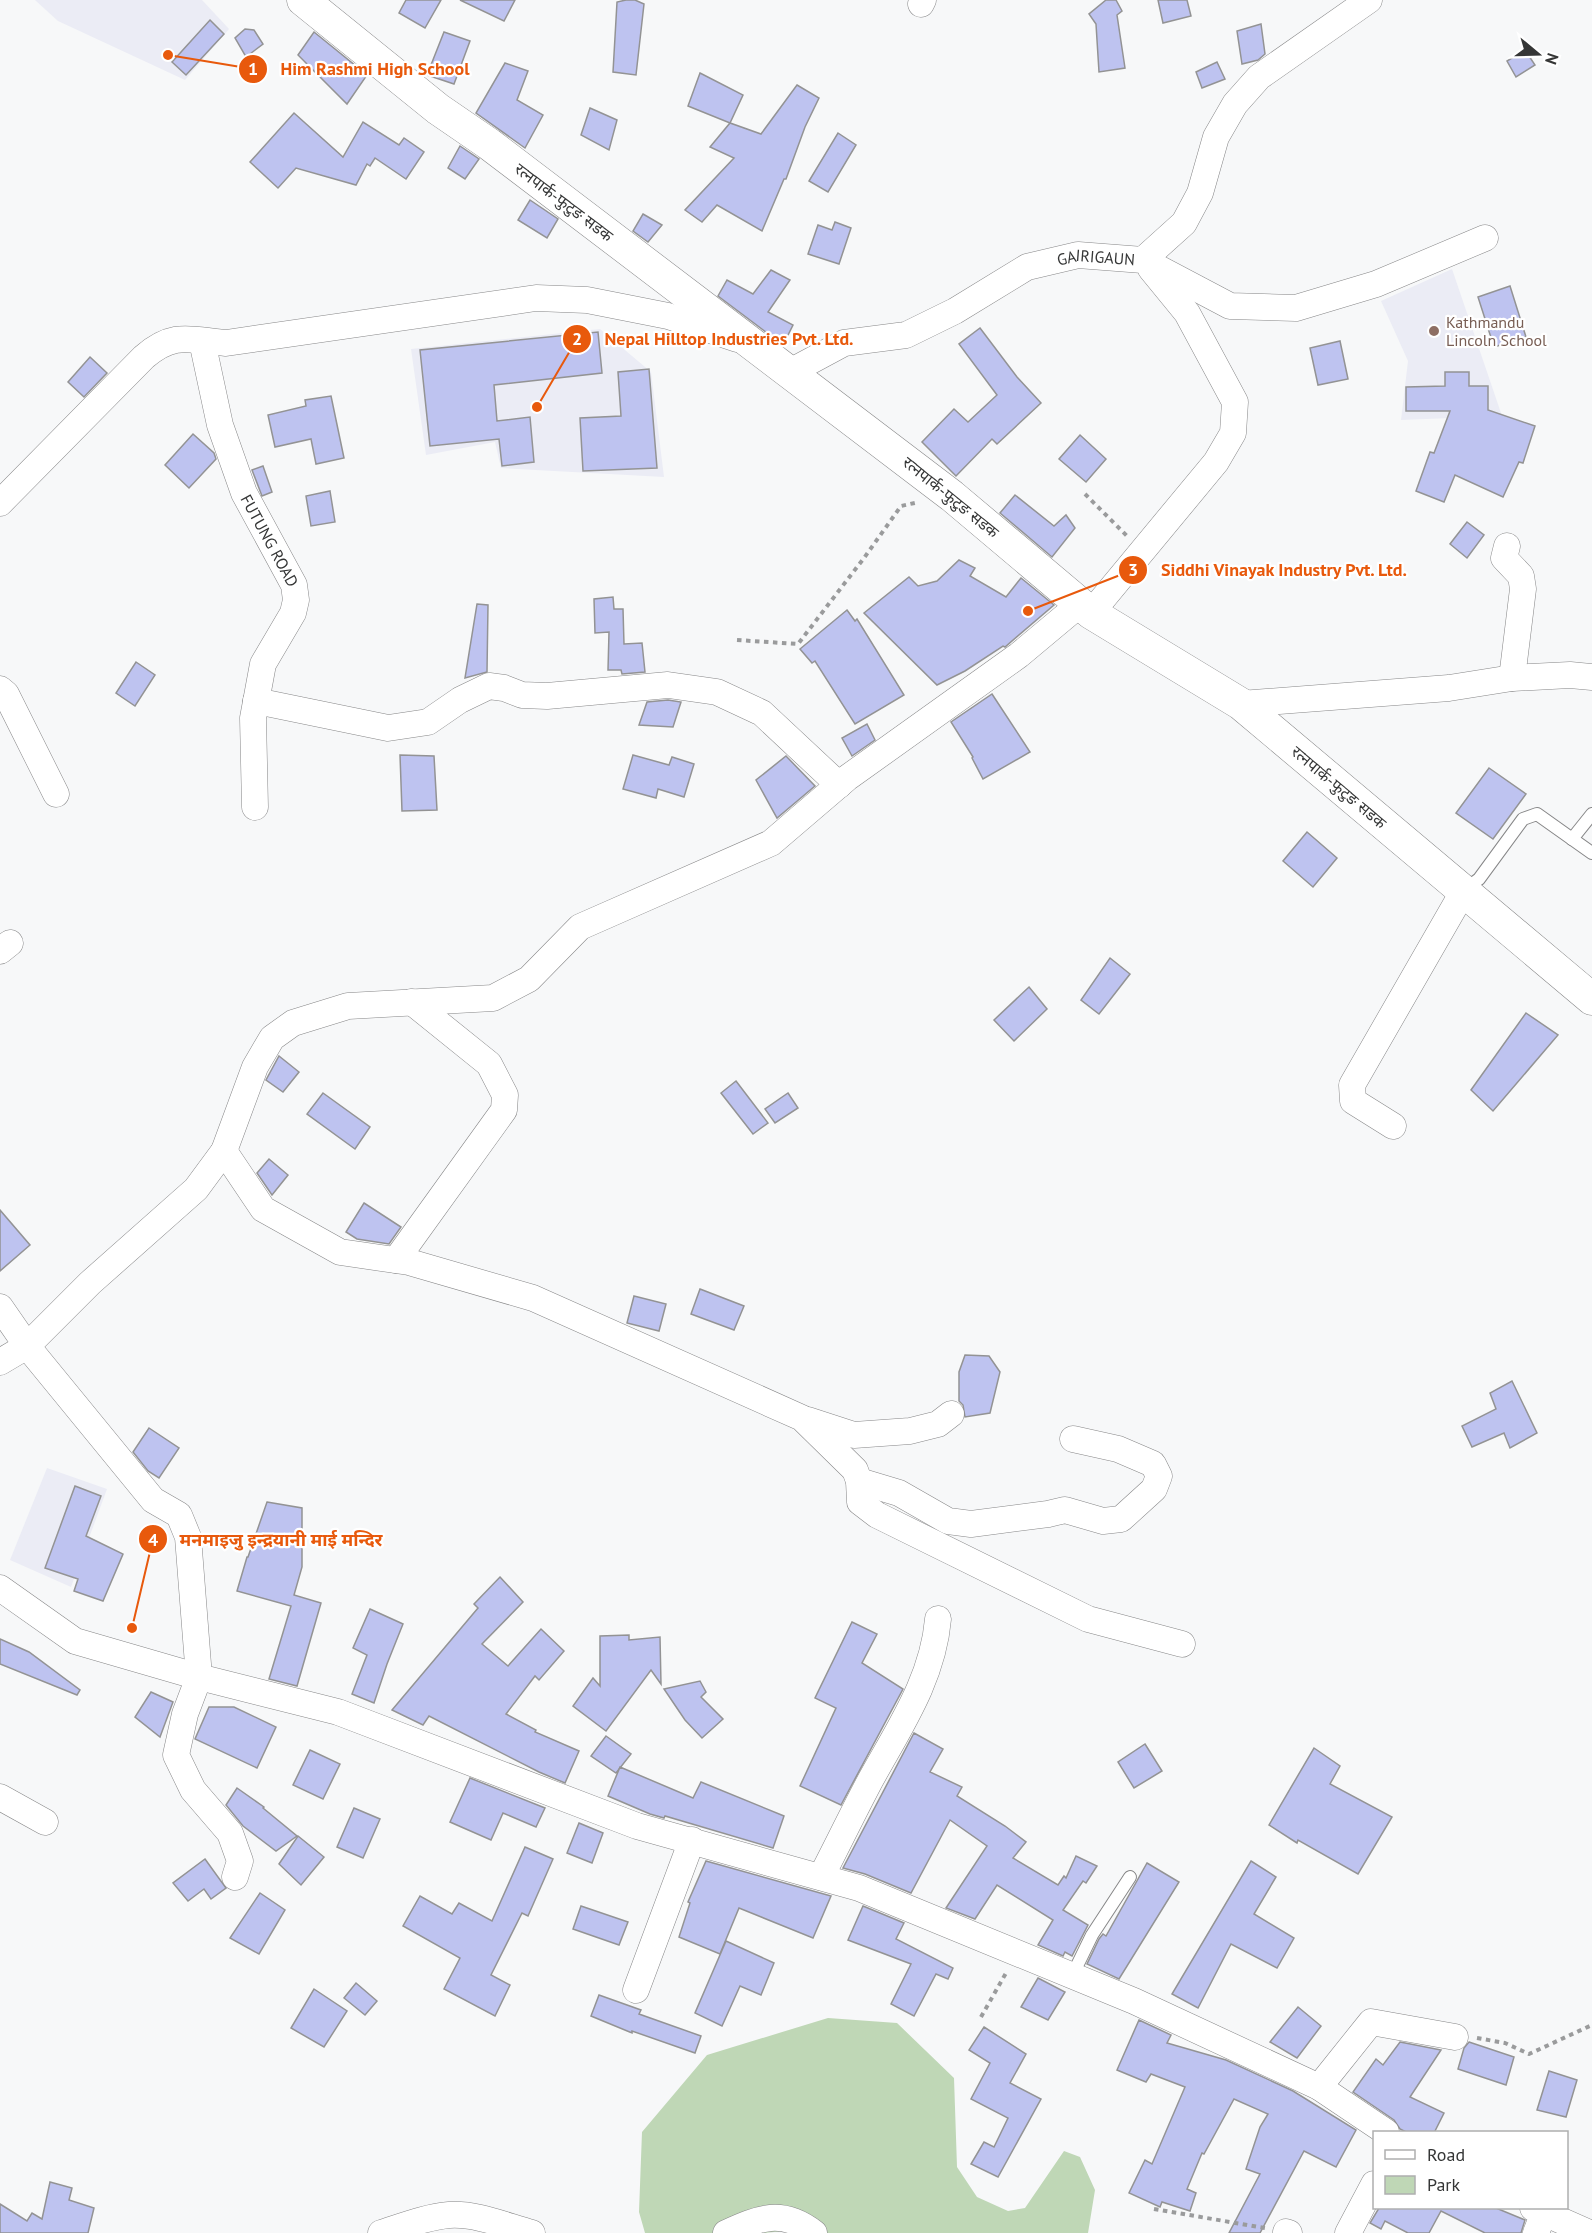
<svg xmlns="http://www.w3.org/2000/svg" width="1592" height="2233" viewBox="0 0 1592 2233" font-family="'PT Sans','Noto Sans Devanagari',sans-serif">
	<style>
		.built { fill: #ebecf5 }
		.green { fill: #bfd7b6 }
		.building { fill: #bec3f0; stroke: #939394; stroke-width: 1.5 }
		.lines { fill: none; stroke-linecap: round; stroke-linejoin: round }
		.service-casing { stroke: #878788; stroke-width: 14 }
		.minor-casing { stroke: #878788; stroke-width: 27 }
		.tertiary-casing { stroke: #878788; stroke-width: 33 }
		.path { stroke: #9a9b9c; stroke-width: 4; stroke-dasharray: 4.5 4.5; stroke-linecap: butt }
		.service { stroke: #fff; stroke-width: 12 }
		.minor { stroke: #fff; stroke-width: 26 }
		.tertiary { stroke: #fff; stroke-width: 32 }
		.education-dot { fill: #8d6e63; stroke: #fff; stroke-width: 2 }
		.labels { text-anchor: middle; stroke-width: 4.5; stroke-linejoin: round; paint-order: stroke }
		.street-label { font-size: 16px; fill: #353636; stroke: #fff }
		.education-label { font-size: 16px; fill: #785e54; stroke: #fff; text-anchor: start }
		.leader { fill: none; stroke: #e8590c; stroke-width: 2 }
		.callout-dot { fill: #e8590c; stroke: #fff; stroke-width: 2 }
		.mark-label { font-size: 18px; text-anchor: middle; font-weight: bold; fill: #fff }
		.callout-label { font-size: 18px; text-anchor: middle; font-weight: bold; fill: #e8590c; stroke: #fff; stroke-width: 4.5; stroke-linejoin: round; paint-order: stroke }
	</style>
	<rect width="100%" height="100%" fill="#f7f8f9"/>
	<g class="built">
		<path d="M35,0h167l27,29 -44,51 -127,-59z"/>
		<path d="M1452,269l50,147 -101,4 7,-59 -27,-60z"/>
		<path d="M600,329l51,43 13,105 -163,-9 -6,-26 -69,13 -15,-106z"/>
		<path d="M47,1468l60,21 -36,98 -61,-27z"/>
	</g>
	<path class="green" d="M828,2018l69,5 57,55 3,89 20,30 31,14 17,-3 39,-57 16,6 15,33 -7,43h-265l-19,-4 -40,4h-119l-6,-21 3,-80 65,-77z"/>
	<g class="building">
		<path d="M406,0h35l-16,28 -26,-15z"/>
		<path d="M460,0h55l-11,21z"/>
		<path d="M626,0h9l9,4 -8,71 -23,-3 4,-70z"/>
		<path d="M1106,0h10l6,11 -5,4 8,53 -26,4 -3,-48 -7,-10z"/>
		<path d="M1158,0h29l4,16 -28,7z"/>
		<path d="M210,20l14,14 -38,41 -14,-13z"/>
		<path d="M1261,24l4,30 -7,6 -16,4 -5,-33z"/>
		<path d="M245,29l9,1 9,14 -17,13 -11,-19z"/>
		<path d="M314,32l53,43 -20,29 -49,-49z"/>
		<path d="M444,32l26,9 -16,43 -27,-9z"/>
		<path d="M1525,50l10,15 -19,12 -9,-16z"/>
		<path d="M1217,62l8,17 -23,9 -6,-16z"/>
		<path d="M505,63l23,8 -11,29 26,15 -18,33 -49,-35z"/>
		<path d="M700,73l43,22 -13,28 -42,-17z"/>
		<path d="M797,85l22,13 -14,29 -19,52h-2l-22,52 -45,-26 -15,17 -17,-12 49,-52 -24,-11 20,-24 31,11z"/>
		<path d="M590,108l27,12 -8,30 -28,-15z"/>
		<path d="M294,113l49,44 20,-35 36,23 5,-7 20,14 -18,27 -31,-21 -5,8 -3,-2 -11,21 -60,-17 -18,20 -28,-26z"/>
		<path d="M838,133l18,12 -28,47 -19,-11z"/>
		<path d="M460,146l19,13 -14,20 -17,-11z"/>
		<path d="M530,200l28,19 -11,19 -29,-18z"/>
		<path d="M643,214l19,11 -14,17 -15,-11z"/>
		<path d="M835,222l16,6 -12,36 -31,-10 10,-29 14,5z"/>
		<path d="M771,270l19,10 -22,32 25,13 -10,20 -65,-49 9,-16 26,14z"/>
		<path d="M1510,286l16,51 -32,10 -16,-50z"/>
		<path d="M980,328l37,49 24,26 -44,41 -5,-5 -36,37 -34,-34 32,-33 14,13 29,-27 -38,-51z"/>
		<path d="M598,332l4,41 -108,12 3,36 33,-4 4,45 -32,4 -3,-27 -69,7 -10,-96z"/>
		<path d="M1340,341l8,38 -30,6 -8,-37z"/>
		<path d="M90,357l17,16 -23,24 -16,-15z"/>
		<path d="M649,369l8,99 -74,3 -3,-53 41,-2 -3,-44z"/>
		<path d="M1445,372h24v14h19v24l47,16 -12,37 -4,-1 -16,35 -48,-22 -11,27 -28,-11 14,-39 4,1 16,-42h-44v-24l39,-1z"/>
		<path d="M331,396l13,62 -28,6 -5,-25 -36,8 -7,-32 38,-9 -1,-6z"/>
		<path d="M193,434l21,19 2,6 -27,29 -24,-23z"/>
		<path d="M1080,435l26,24 -20,23 -27,-23z"/>
		<path d="M263,466l9,26 -10,4 -10,-26z"/>
		<path d="M330,491l5,31 -24,4 -5,-30z"/>
		<path d="M1015,495l39,31 12,-11 9,13 -23,29 -52,-44z"/>
		<path d="M1467,522l17,13 -17,23 -17,-14z"/>
		<path d="M959,560l16,8 -5,8 36,21 15,-19 33,27 -49,42 -2,-1 -38,25 -28,14 -73,-72 45,-36 9,9 19,-5z"/>
		<path d="M613,597l1,12h9l1,35 18,-1 3,29 -23,2 -1,-4h-13l1,-38 -14,1 -1,-34z"/>
		<path d="M477,604l11,1 -1,67 -22,6z"/>
		<path d="M847,610l8,11 2,-2 47,76 -49,29 -40,-63 -3,2 -12,-14z"/>
		<path d="M136,662l19,13 -20,31 -19,-13z"/>
		<path d="M992,694l38,58 -47,27 -11,-21 1,-1 -22,-35z"/>
		<path d="M668,700l13,2 -8,25 -34,-2 8,-23z"/>
		<path d="M867,724l8,16 -23,16 -10,-18z"/>
		<path d="M400,755l34,1 3,54 -35,1z"/>
		<path d="M633,755l36,10 3,-8 22,7 -10,33 -26,-8 -2,9 -33,-9z"/>
		<path d="M786,756l29,30 -38,32 -21,-38z"/>
		<path d="M1489,768l37,26 -33,45 -37,-26z"/>
		<path d="M1307,832l30,26 -24,29 -30,-26z"/>
		<path d="M1110,958l20,16 -31,40 -18,-14z"/>
		<path d="M1029,987l18,22 -33,32 -20,-21z"/>
		<path d="M1526,1013l32,22 -65,76 -22,-21z"/>
		<path d="M279,1056l20,16 -16,20 -17,-12z"/>
		<path d="M736,1081l32,42 -15,11 -32,-41z"/>
		<path d="M323,1093l47,34 -15,22 -48,-35z"/>
		<path d="M788,1093l10,15 -23,15 -10,-14z"/>
		<path d="M269,1159l19,16 -16,20 -15,-22z"/>
		<path d="M364,1203l37,24 -12,17 -32,-5 -11,-7z"/>
		<path d="M0,1210l30,35 -30,26z"/>
		<path d="M700,1289l44,17 -10,24 -43,-16z"/>
		<path d="M634,1296l32,8 -7,27 -32,-8z"/>
		<path d="M965,1355l24,1 11,16 -10,41 -25,4 -2,-12 -4,-4v-29z"/>
		<path d="M1512,1381l25,52 -27,15 -6,-15 -32,14 -10,-21 34,-17 -6,-16z"/>
		<path d="M149,1428l30,20 -20,30 -11,-7 -15,-19z"/>
		<path d="M75,1486l26,10 -15,40 37,18 -20,47 -29,-10 4,-12 -33,-11z"/>
		<path d="M267,1502l35,6v59l-8,28 27,8 -24,83 -28,-7 22,-73 -54,-15 10,-34h1z"/>
		<path d="M500,1577l23,25 -41,42 26,22 33,-37 23,22 -25,29 -4,-4 -29,38 30,16 -1,2 44,19 -14,32 -26,-11 -110,-56 -6,9 -31,-15 86,-102 -4,-4z"/>
		<path d="M370,1609l33,15 -16,40 -13,39 -22,-9 15,-39 -14,-7z"/>
		<path d="M852,1622l25,12 -15,29 41,26 -62,116 -41,-19 36,-78 -21,-10z"/>
		<path d="M629,1635v5l31,-3 1,47 -10,-14 -45,61 -33,-25 20,-28 7,8v-50z"/>
		<path d="M0,1639l29,13 51,38 -3,5 -77,-31z"/>
		<path d="M700,1681l6,11 -5,5 22,22 -21,19 -17,-18 -21,-31z"/>
		<path d="M151,1692l22,10 -13,35 -25,-20z"/>
		<path d="M209,1707h25l42,20 -19,41 -62,-29z"/>
		<path d="M914,1733l29,16 -13,23 32,15 -5,9 48,30 21,16 -13,16 45,27 6,-9 2,2 10,-22 21,10 -11,17 -3,-2 -20,29 25,15 -16,31 -7,-4 -2,4 -25,-11 15,-25 -56,-35 -22,34 -29,-11 41,-62 -37,-26 -39,73 -46,-19 -22,-6z"/>
		<path d="M606,1736l25,18 -15,19 -25,-17z"/>
		<path d="M1145,1744l17,27 -28,17 -16,-26z"/>
		<path d="M1314,1748l26,18 -10,18 62,33 -34,57 -60,-34 -1,3 -28,-18z"/>
		<path d="M310,1750l30,14 -17,35 -30,-14z"/>
		<path d="M620,1767l73,31 8,-16 83,34 -11,32 -108,-32 -1,2 -14,-4 -42,-18z"/>
		<path d="M470,1778l75,30 -9,19 -33,-14 -12,27 -41,-18z"/>
		<path d="M237,1788l27,19 -1,1 34,28 -21,15 -33,-25 -17,-21z"/>
		<path d="M354,1808l26,11 -17,39 -26,-11z"/>
		<path d="M579,1823l24,10 -11,30 -25,-10z"/>
		<path d="M298,1836l26,21 -23,28 -22,-21z"/>
		<path d="M525,1847l28,12 -25,57 -6,-3 -31,62 19,10 -15,31 -51,-27 16,-31 -57,-32 17,-30 32,18 7,-11 33,18z"/>
		<path d="M205,1859l21,29 -15,11 -7,-10 -16,12 -15,-18z"/>
		<path d="M706,1861l125,35 -18,42 -74,-30 -19,46 -41,-17 11,-34 -2,-1z"/>
		<path d="M1251,1861l25,16 -22,37 40,24 -17,30 -46,-24 -33,64 -26,-14z"/>
		<path d="M1147,1863l32,19 -60,97 -32,-15 12,-25 4,-5 3,2z"/>
		<path d="M260,1893l25,17 -26,44 -29,-16z"/>
		<path d="M581,1906l47,16 -9,23 -46,-16z"/>
		<path d="M863,1906l41,17 -8,16 57,29 -5,11 -12,-5 -22,42 -23,-12 20,-40 -63,-24z"/>
		<path d="M726,1941l48,22 -13,32 -21,-9 -18,40 -27,-13z"/>
		<path d="M1038,1978l27,14 -17,28 -27,-13z"/>
		<path d="M356,1983l21,18 -12,14 -21,-17z"/>
		<path d="M314,1989l33,22 -23,36 -33,-19z"/>
		<path d="M599,1995l42,15 -2,4 62,22 -6,17 -63,-22v2l-41,-17z"/>
		<path d="M1298,2007l23,19 -24,32 -27,-16z"/>
		<path d="M1139,2020l32,15 -4,8 59,17 67,31 63,39 -20,37 -32,-16 -44,82h-31l31,-59 -14,-5 14,-42 8,-13 -34,-15 -30,55 -2,-1 -15,36 9,4 -6,18 -28,-9 -2,5 -31,-14 16,-33 7,4 33,-77 -34,-13 -5,8 -29,-12z"/>
		<path d="M984,2027l42,27 -16,29 31,16 -43,78 -27,-13 13,-22 10,5 14,-29 -37,-19 19,-36 -21,-13z"/>
		<path d="M1400,2042l41,8 -31,47 34,16 -10,20h-26l-8,-4 -6,-9 -41,-28 23,-33 7,6z"/>
		<path d="M1469,2042l45,15 -8,28 -48,-16 6,-21z"/>
		<path d="M1549,2071l28,9 -11,37 -29,-7z"/>
		<path d="M50,2182l22,6 -3,12 25,8 -6,25h-88v-29l27,17 5,-8 10,6z"/>
		<path d="M1379,2208h117l29,12 -4,13h-36l-44,-22 -12,22h-21l-23,-12 -4,8 -11,-6z"/>
	</g>
	<g class="lines">
		<defs>
			<g id="service">
				<path d="M1572,839l20,-25"/>
				<path d="M1464,890l15,-11 44,-60 14,-5 55,39"/>
				<path d="M1072,1976l20,-41 38,-58"/>
			</g>
			<g id="minor">
				<path d="M921,4l2,-4"/>
				<path d="M1143,260l41,-37 16,-30 16,-56 19,-33 24,-27 110,-77"/>
				<path id="s1" d="M202,341l18,84 24,68 50,92 2,15 -3,13 -30,51 -10,54 2,89"/>
				<path id="s2" d="M790,372l54,-29 62,-8 49,-24 72,-44 51,-12 65,5 87,46 66,2 80,-24 109,-46"/>
				<path d="M0,503l144,-146c30,-26 46,-17 82,-14l310,-45 51,2 81,16 69,23"/>
				<path d="M1507,546l-3,12 17,18 2,13 -11,89"/>
				<path d="M1091,613l125,-151 17,-29 2,-31 -48,-89 -36,-44"/>
				<path d="M0,689l6,5 50,100"/>
				<path d="M256,701l132,27 40,-6 32,-22 29,-14 15,2 18,7 25,1 121,-11 49,7 45,21 77,72"/>
				<path d="M1241,704l208,-16 63,-10 58,-3 22,2"/>
				<path d="M0,951l10,-8"/>
				<path d="M1393,1126l-40,-25 -1,-16 111,-193"/>
				<path d="M224,1151l39,58 77,43 69,10 124,36 269,120 53,52 4,11 1,21 17,13 211,104 94,25"/>
				<path d="M396,1260l108,-150 1,-15 -16,-31 -77,-62"/>
				<path d="M0,1307l27,39 -27,16"/>
				<path d="M808,1420l46,15 56,-4 28,-7 13,-10"/>
				<path d="M859,1481l40,12 49,28 23,3 77,-10 17,-4 38,11 18,-2 33,-30 5,-13 -6,-12 -35,-15 -45,-10"/>
				<path d="M0,1588l75,53 124,36 139,35 299,114 222,62 275,113 185,86 67,45"/>
				<path d="M0,1797l45,25"/>
				<path d="M235,1877l5,-16 -10,-28 -37,-43 -17,-35 9,-41 14,-37 -11,-140 -9,-22 -26,-15 -126,-154 63,-63 106,-94 28,-38 31,-84 17,-29 21,-15 55,-17 145,-8 36,-19 51,-52 191,-84 76,-65 172,-123 61,-51"/>
				<path d="M821,1877c17,-33 33,-66 50,-98 28,-51 62,-100 67,-160"/>
				<path d="M636,1990l56,-150"/>
				<path d="M1319,2087l52,-65 84,15"/>
				<path d="M1533,2208l56,25"/>
				<path d="M1286,2232l3,1"/>
				<path d="M381,2233c22,-7 45,-16 68,-18 27,-2 57,11 83,18"/>
				<path d="M726,2233c33,-15 56,-25 88,0"/>
				<path d="M1348,2233l26,-49"/>
				<path d="M1536,2233l8,-21"/>
			</g>
			<path id="tertiary" d="M303,0l135,109 51,35 463,352 139,117 150,91 351,295"/>
		</defs>
		<use href="#service" class="service-casing"/>
		<use href="#minor" class="minor-casing"/>
		<use href="#tertiary" class="tertiary-casing"/>
		<g class="path">
			<path d="M1085,494l42,42"/>
			<path d="M737,640l61,4 66,-86 37,-52 18,-4"/>
			<path d="M981,2017l25,-44"/>
			<path d="M1477,2038l28,5 24,11 63,-29"/>
			<path d="M1154,2209l111,19"/>
		</g>
		<use href="#service" class="service"/>
		<use href="#minor" class="minor"/>
		<use href="#tertiary" class="tertiary"/>
	</g>
	<circle class="education-dot" cx="1434" cy="331" r="6"/>
	<g class="labels">
		<g class="street-label">
			<text transform="translate(564 202) rotate(37)" y="6">रत्नपार्क-फुटुङ सडक</text>
			<text dy="6" stroke="none"><textPath href="#s2" startOffset="333">GAIRIGAUN</textPath></text>
			<text transform="translate(951 497) rotate(39)" y="6">रत्नपार्क-फुटुङ सडक</text>
			<text dy="6" stroke="none"><textPath href="#s1" startOffset="212">FUTUNG ROAD</textPath></text>
			<text transform="translate(1339 787) rotate(40)" y="6">रत्नपार्क-फुटुङ सडक</text>
		</g>
		<g class="education-label">
			<text x="1446" y="328">Kathmandu<tspan x="1446" dy="18">Lincoln School</tspan></text>
		</g>
	</g>
	<path class="leader" d="M168 55L253 69M537 407L577 339M1028 611L1133 570M132 1628L153 1539"/>
	<g class="callout-dot">
		<circle cx="168" cy="55" r="6"/>
		<circle cx="537" cy="407" r="6"/>
		<circle cx="1028" cy="611" r="6"/>
		<circle cx="132" cy="1628" r="6"/>
		<circle cx="253" cy="69" r="15"/>
		<circle cx="577" cy="339" r="15"/>
		<circle cx="1133" cy="570" r="15"/>
		<circle cx="153" cy="1539" r="15"/>
	</g>
	<g class="mark-label">
		<text x="253" y="75">1</text>
		<text x="577" y="345">2</text>
		<text x="1133" y="576">3</text>
		<text x="153" y="1546">4</text>
	</g>
	<g class="callout-label">
		<text x="375" y="75">Him Rashmi High School</text>
		<text x="729" y="345">Nepal Hilltop Industries Pvt. Ltd.</text>
		<text x="1284" y="576">Siddhi Vinayak Industry Pvt. Ltd.</text>
		<text x="281" y="1546">मनमाइजु इन्द्रयानी माई मन्दिर</text>
	</g>
	<rect x="1373" y="2131" width="195" height="78" fill="#ffffff" stroke="#aeafaf" stroke-width="1.5"/>
	<rect x="1385" y="2150" width="30" height="9" fill="#ffffff" stroke="#aeafaf" stroke-width="1.5"/>
	<text x="1427" y="2161" font-size="18" fill="#353636">Road</text>
	<rect x="1385" y="2176" width="30" height="18" fill="#bfd7b6" stroke="#aeafaf" stroke-width="1.5"/>
	<text x="1427" y="2191" font-size="18" fill="#353636">Park</text>
	<g transform="translate(1538 54) rotate(109)" stroke="#ffffff" stroke-width="4.5" paint-order="stroke">
	<path d="M0-4.5L10 22L0 15L-10 22Z" fill="#353636"/>
	<text y="-9" font-size="16" font-weight="bold" text-anchor="middle" fill="#353636">N</text>
	</g>
</svg>
